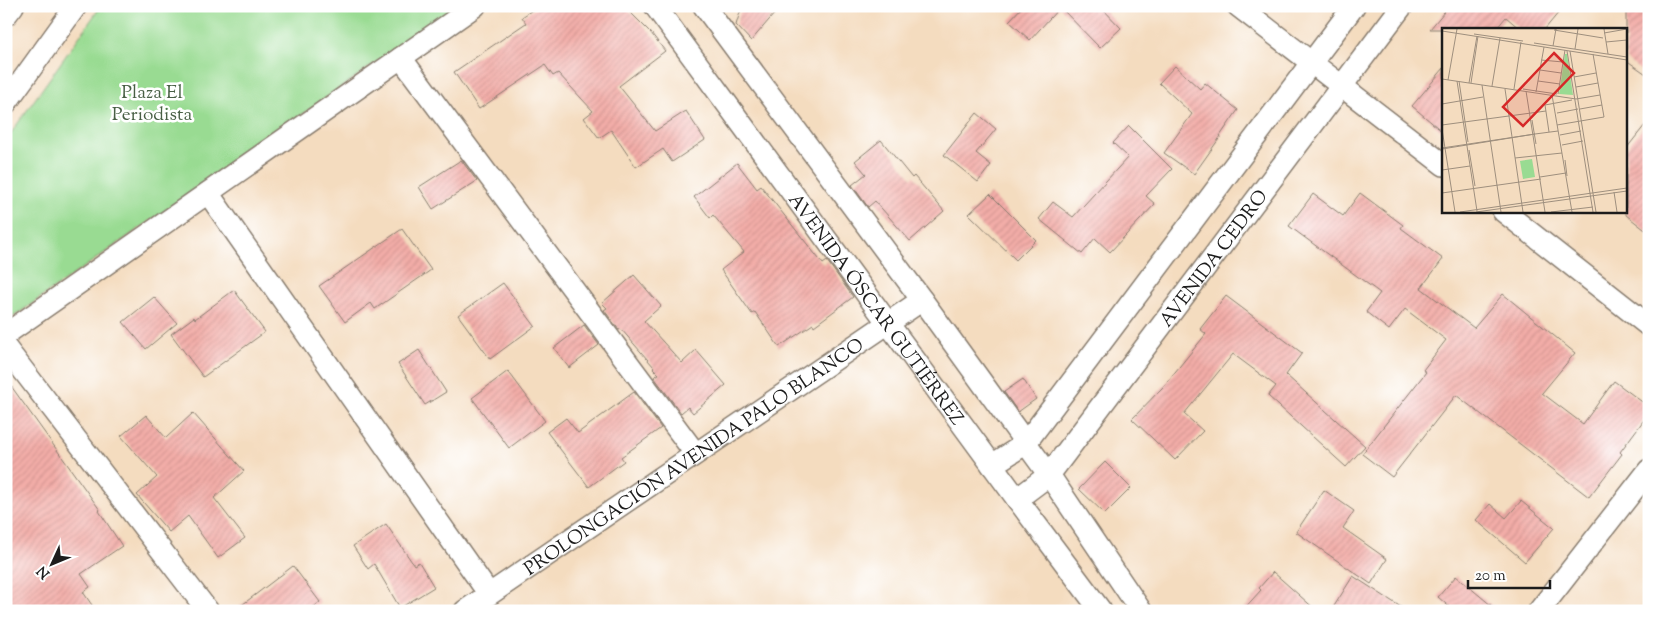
<svg xmlns="http://www.w3.org/2000/svg" width="1655" height="617" viewBox="0 0 1655 617" font-family="'Sorts Mill Goudy',serif">
	<style>
		.green { fill: #99db92; stroke: #5a7c57 }
		.building { fill: url(#building-hatch) }
		.lines { fill: none; stroke-linecap: round; stroke-linejoin: round }
		.minor-casing { stroke: #887c6e; stroke-width: 24 }
		.minor { stroke: #fff; stroke-width: 21 }
		.labels { text-anchor: middle; stroke-width: 5; stroke-linejoin: round; paint-order: stroke }
		.park-label { font-size: 19px; fill: #485f45; stroke: #fff }
		.street-label { font-size: 19px; fill: #1c1c1c; stroke: #fff }
		.inset-road { fill: none; stroke: #9e8f7e; stroke-width: 1 }
		.view { fill: #d62828; fill-opacity: 0.15; stroke: #d62828; stroke-width: 2.5 }
		.inset-edge { fill: none; stroke: #1c1c1c; stroke-width: 2.5 }
	</style>
	<defs>
		<pattern id="building-hatch" width="6" height="6" patternUnits="userSpaceOnUse" patternTransform="scale(1.25)"><rect width="6" height="6" fill="#f3ada8"/><path d="M-1 1l2-2M0 6l6-6M5 7l2-2" fill="none" stroke="#d09490"/></pattern>
	</defs>
	<rect width="100%" height="100%" fill="#fff"/>
	<filter id="ink" filterUnits="userSpaceOnUse"><feTurbulence type="fractalNoise" baseFrequency=".02" numOctaves="2"/><feDisplacementMap in="SourceGraphic" scale="10" xChannelSelector="R" yChannelSelector="G"/><feConvolveMatrix kernelMatrix="1 2 1 2 8 2 1 2 1" color-interpolation-filters="sRGB"/></filter>
	<filter id="wash" filterUnits="userSpaceOnUse"><feTurbulence type="fractalNoise" baseFrequency=".0096" numOctaves="4" result="noise"/><feDisplacementMap in="SourceGraphic" scale="20" xChannelSelector="R" yChannelSelector="G"/><feGaussianBlur stdDeviation="1.12" result="paint"/><feColorMatrix in="noise" values="0 0 0 0 0 0 0 0 0 0 0 0 0 0 0 0 0 1.4 0 .05"/><feComposite in="paint" operator="in"/></filter>
	<g filter="url(#wash)">
		<rect width="100%" height="100%" fill="#f4dcbf"/>
		<path class="green" d="M101,6h356l-451,316v-182z"/>
		<g id="blocks">
			<g class="building">
				<path d="M538,6h86l27,27 14,18 -46,35 36,45 31,-20 19,29 -33,22 -9,-13 -27,18 -25,-37 -12,8 -15,-20 9,-7 -35,-38 -5,3 -8,-11 -66,44 -25,-37 72,-49 -4,-6z"/>
				<path d="M742,6h39l-30,35 -15,-16z"/>
				<path d="M1023,6h77l21,22 -21,20 -40,-41 -30,33 -21,-19z"/>
				<path d="M1449,6h115l-19,23h-25l-14,-12 -10,12h-66z"/>
				<path d="M1626,6h23v70l-23,-16z"/>
				<path d="M1175,66l25,23 5,-6 33,27 -18,26h1l-27,38 -30,-21 28,-39 -33,-31z"/>
				<path d="M1444,68v65l-32,-27z"/>
				<path d="M977,113l19,16 -20,24 15,12 -13,17 -34,-27z"/>
				<path d="M1649,120v113l-23,-18v-66z"/>
				<path d="M1129,126l43,43 -26,27 9,8 -45,48 -15,-14 -13,16 -43,-35 14,-17 20,15 55,-60 -15,-14z"/>
				<path d="M881,140l31,38 2,-2 30,35 -34,30 -35,-40 -7,6 -16,-22 14,-11 -11,-13z"/>
				<path d="M461,160l16,21 -44,28 -14,-22z"/>
				<path d="M737,163l20,26 4,-3 62,78 4,-3 26,36 -39,29 -1,-2 -34,23 -24,-35 -3,2 -31,-44 23,-18 -31,-37 -3,3 -16,-21z"/>
				<path d="M1360,193l43,32 -2,3 42,31 -22,29 53,40 29,-34 72,59 -33,40 41,31 31,-43 35,26v6l-29,39 2,2 -33,43 -133,-102 -64,82 -30,-23 64,-82 -3,-2 23,-30 -41,-31 -16,21 -23,-18 14,-19 -91,-67 24,-32 30,22z"/>
				<path d="M990,194l46,46 -20,20 -47,-46z"/>
				<path d="M402,229l29,41 -56,39 -4,-6 -26,19 -26,-36z"/>
				<path d="M634,275l27,31 -17,15 38,42 14,-13 30,35 -33,28 -5,-6 -7,6 -27,-36 5,-3 -6,-6 1,-1 -33,-38 -2,1 -15,-20 3,-2 -5,-5z"/>
				<path d="M503,283l32,43 -45,33 -32,-44z"/>
				<path d="M234,290l31,42 -62,45 -32,-43 23,-17 1,2z"/>
				<path d="M1226,296l76,57 -16,22 79,71 -19,21 -78,-71 8,-10 -43,-32 -49,60 19,17 -28,29 -43,-41 30,-31 44,-54 -6,-5z"/>
				<path d="M154,297l23,26 -31,26 -23,-27z"/>
				<path d="M584,325l15,20 -30,23 -15,-20z"/>
				<path d="M419,350l27,42 -21,13 -27,-41z"/>
				<path d="M508,371l37,50 -36,27 -37,-50z"/>
				<path d="M6,379l94,131 -1,1 23,35 -41,28 9,13 -7,5 13,19h-90z"/>
				<path d="M1023,379l13,20 -18,13 -14,-20z"/>
				<path d="M634,392l27,36 -40,29 3,4 -35,26 -42,-55 19,-14 12,15z"/>
				<path d="M193,413l51,58 -30,27 31,40 -27,20 -30,-42 -19,16 -32,-37 20,-18 -36,-41 25,-21 20,23z"/>
				<path d="M1105,462l26,26 -26,26 -26,-25z"/>
				<path d="M1324,490l30,21 -11,17 44,31 -16,25 -75,-52z"/>
				<path d="M1521,501l33,27 -29,34 -49,-42 14,-16 16,14z"/>
				<path d="M386,524l28,41 5,-3 15,25 -34,21 -26,-44 -6,5 -15,-23z"/>
				<path d="M293,566l27,36 -11,9h-75z"/>
				<path d="M1273,572l44,39h-75l19,-21 -2,-2z"/>
				<path d="M1353,576l54,35h-76z"/>
				<path d="M1456,576l42,35h-44l-16,-14z"/>
			</g>
		</g>
	</g>
	<g filter="url(#ink)">
		<use href="#blocks" fill-opacity="0" stroke="#887c6e" stroke-width="1"/>
		<g class="lines">
			<defs>
				<g id="minor">
					<path id="s1" d="M655,6l362,493 84,112"/>
					<path d="M704,6l218,294 127,175 92,136"/>
					<path d="M1238,6l206,159"/>
					<path d="M6,15l7,-9"/>
					<path d="M401,58l294,395"/>
					<path d="M6,103l70,-97"/>
					<path d="M208,193l281,401"/>
					<path d="M1503,211l146,115"/>
					<path d="M6,334l469,-328"/>
					<path d="M6,348l202,263"/>
					<path d="M992,465l33,-21 329,-438"/>
					<path id="s2" d="M1017,499l32,-24 353,-469"/>
					<path id="s3" d="M465,611l457,-311"/>
					<path d="M1539,611l110,-141"/>
				</g>
			</defs>
			<use href="#minor" class="minor-casing"/>
			<use href="#minor" class="minor"/>
		</g>
	</g>
	<g class="labels">
		<g class="park-label">
			<text x="152" y="98">Plaza El<tspan x="152" dy="22">Periodista</tspan></text>
		</g>
		<g class="street-label">
			<text dy="7" stroke="none"><textPath href="#s2" startOffset="312">AVENIDA CEDRO</textPath></text>
			<text dy="7" stroke="none"><textPath href="#s1" startOffset="375">AVENIDA ÓSCAR GUTIÉRREZ</textPath></text>
			<text dy="7" stroke="none"><textPath href="#s3" startOffset="276">PROLONGACIÓN AVENIDA PALO BLANCO</textPath></text>
		</g>
	</g>
	<g transform="translate(1442 28)">
		<rect width="185" height="185" fill="#f4dcbf"/>
		<path d="M123,26h2l6,41 -14,-1zM90,131l3,18 -12,2 -3,-18z" fill="#99db92"/>
		<path class="inset-road" d="M162,1l4,25M112,2l49,8M0,3l185,29M162,5l23,-4M32,6l49,7M164,14l21,-2M92,15l93,14M111,18l3,-17M133,21l3,-20M125,23l26,161M128,23l26,161M99,32l22,2M98,42l21,3M132,49l22,-4M0,51l134,20 24,-4M6,52l9,-51M15,53l20,130M17,53l9,61M96,53l22,3M27,55l8,-47M29,55l7,-47M40,57l19,127M50,58l8,-48M134,59l22,-4M63,61l18,123M72,61l7,-47M81,61l34,5M84,63l19,121M94,64l8,-45M116,66l7,-44M110,67l20,117M0,76l41,-7M138,81l22,-4M115,85l21,-4M90,92l4,24M0,97l104,-14M115,97l47,-8 -11,-63M0,101l13,83M107,104l-4,-27 27,-5M93,106l23,-3M118,107l21,-4M120,117l21,-4M0,120l93,-14 -93,15M27,122l6,36M73,130l47,-5M123,132l2,16M0,142l28,-4M98,149l26,-4M172,164l3,20M0,165l99,-14M18,184l167,-24M34,184l151,-21M109,184l42,-5"/>
		<path class="view" d="M112,25l20,20 -51,53 -20,-19z"/>
		<rect width="185" height="185" class="inset-edge"/>
	</g>
	<rect width="1655" height="617" fill="none" stroke="#fff" stroke-width="25"/>
	<g transform="translate(52 564) rotate(226)" stroke="#ffffff" stroke-width="4" paint-order="stroke">
	<path d="M0-4L9 19L0 12L-9 19Z" fill="#1c1c1c"/>
	<text y="-8" font-size="14" font-weight="bold" text-anchor="middle" fill="#1c1c1c">N</text>
	</g>
	<path d="M1468 580v8h82v-8" fill="none" stroke="#1c1c1c" stroke-width="2.5"/>
	<text x="1475" y="580" font-size="15" fill="#1c1c1c" stroke="#ffffff" stroke-width="4" paint-order="stroke">20 m</text>
</svg>
